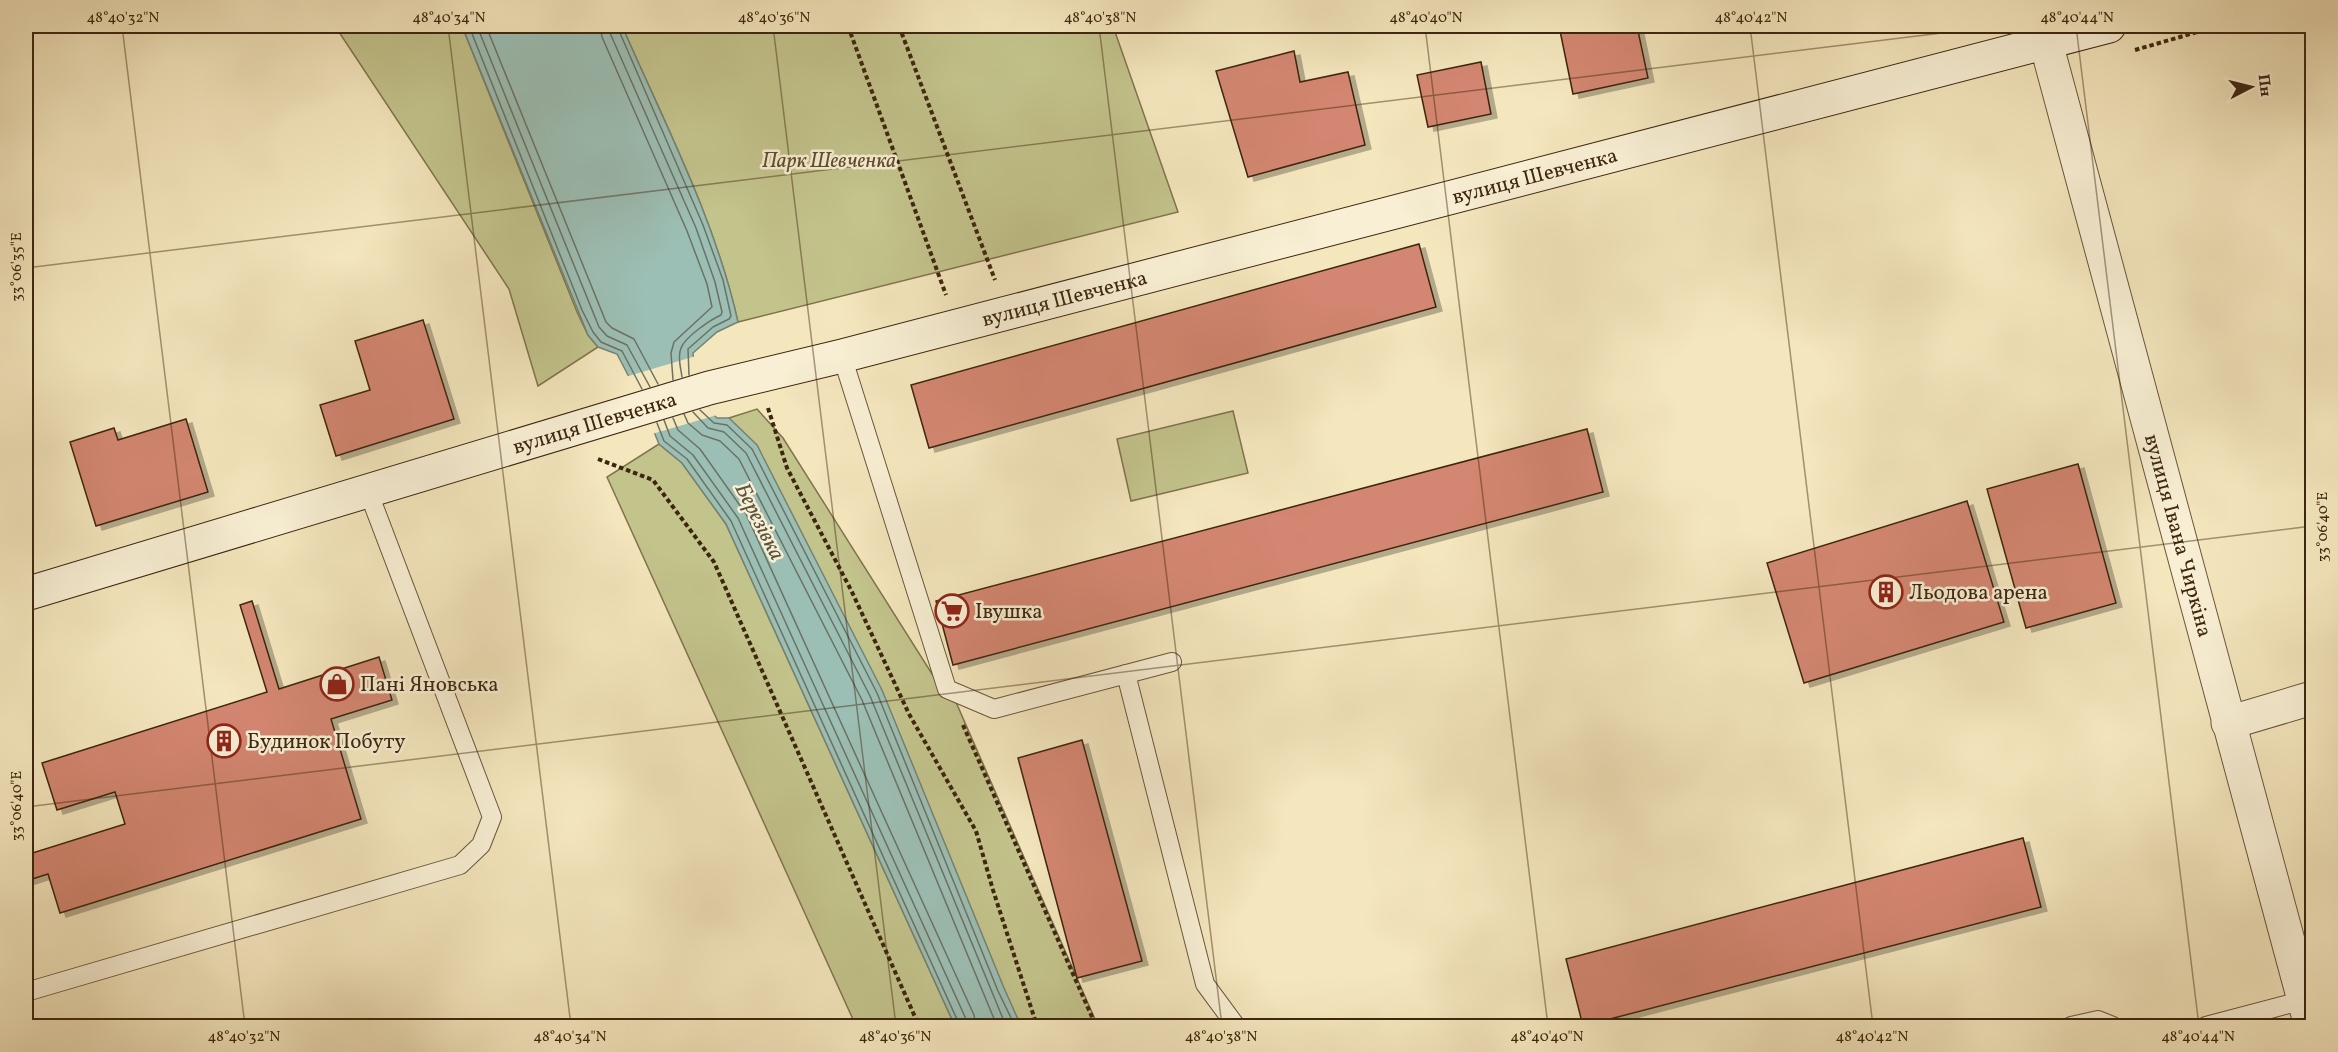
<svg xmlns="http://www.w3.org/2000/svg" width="2338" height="1052" viewBox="0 0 2338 1052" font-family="Vollkorn,serif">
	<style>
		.green { fill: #c3c38c; stroke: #80744d; stroke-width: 1.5 }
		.water { fill: #9cbfb5; stroke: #768272; stroke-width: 1.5 }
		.pier { fill: #f4e6bd }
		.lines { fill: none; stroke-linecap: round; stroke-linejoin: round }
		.shore { stroke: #6c7262; stroke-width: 1.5 }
		.building { fill: #d38671; stroke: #3d260e; stroke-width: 1.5; filter: url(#shadow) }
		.service-casing { stroke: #6b563a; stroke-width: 20 }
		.minor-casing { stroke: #6b563a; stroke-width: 35 }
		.secondary-casing { stroke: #3d260e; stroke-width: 35 }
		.path { stroke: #3d260e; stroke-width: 4; stroke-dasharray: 4.5 3; stroke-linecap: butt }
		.service { stroke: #f8efd4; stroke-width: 18 }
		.minor { stroke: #f8efd4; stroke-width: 33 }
		.secondary { stroke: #f8efd4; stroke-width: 33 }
		.ticks { fill: none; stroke: #3d260e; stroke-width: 1.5; stroke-opacity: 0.45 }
		.labels { text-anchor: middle; stroke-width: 5; stroke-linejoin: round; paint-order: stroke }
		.park-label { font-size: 21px; font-style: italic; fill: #5e4d2e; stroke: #f8efd4 }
		.street-label { font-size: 21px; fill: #3d260e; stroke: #f8efd4 }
		.poi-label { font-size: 21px; fill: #3d260e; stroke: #f8efd4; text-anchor: start }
		.water-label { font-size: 22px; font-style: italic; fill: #5a5440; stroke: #f8efd4 }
		.neatline { fill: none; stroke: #3d260e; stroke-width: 2 }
		.ticks-label { font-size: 15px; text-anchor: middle; fill: #3d260e }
	</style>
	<defs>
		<filter id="shadow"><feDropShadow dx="6" dy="4" stdDeviation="0" flood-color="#0004"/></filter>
	</defs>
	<rect width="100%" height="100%" fill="#f4e6bd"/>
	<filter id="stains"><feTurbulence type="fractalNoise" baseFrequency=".00333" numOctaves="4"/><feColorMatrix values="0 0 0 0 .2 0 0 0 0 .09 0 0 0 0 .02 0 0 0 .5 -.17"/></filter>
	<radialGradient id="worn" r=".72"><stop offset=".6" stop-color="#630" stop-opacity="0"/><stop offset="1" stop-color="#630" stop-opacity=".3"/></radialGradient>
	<g class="green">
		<path d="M335,26h127l115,286 11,23 10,12 -60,39 -29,-97z"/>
		<path d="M622,26h491l65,186 -440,110c-23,-103 -74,-200 -116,-296z"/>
		<path d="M757,409l26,29 156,247 16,15 143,326h-77l-292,-608z"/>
		<path d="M1233,411l15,62 -117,28 -14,-62z"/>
		<path d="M659,444l23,19 44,61 229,502h-99l-249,-549z"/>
	</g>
	<path class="water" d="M462,26h160c42,96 93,193 116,296l-21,10 -24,21c3,26 4,47 24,65h12l28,27 125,245 122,298 17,38h-66l-229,-502 -44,-61 -23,-19 -18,-44 -24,-46 -19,-7 -10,-12z"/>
	<path class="pier" d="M696,356l3,24 9,27 9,8 -65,19 -13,-33 -14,-24z"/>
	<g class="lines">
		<g class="shore">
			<path d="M469,26l113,284 11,22 8,10 21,9 20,38"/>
			<path d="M477,26l122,301 8,9 20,9 23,42"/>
			<path d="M486,26l120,296 6,6 22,11 24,45"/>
			<path d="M600,26l2,11 85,194 20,53 5,23 -38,35 -3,11 2,27"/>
			<path d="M609,26l1,7 86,195 19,54 7,30 -1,3c-11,5 -36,22 -40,33 -4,9 0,21 1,29"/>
			<path d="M617,26l86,199 20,55 8,36 -2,3 -16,8 -25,22 1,26"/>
			<path d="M700,410l14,13 13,2 25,24 125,244 121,298 17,35"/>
			<path d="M693,412l15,16 16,4 22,21 124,243 136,330"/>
			<path d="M684,414l4,9 14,12 18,6 19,18 123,241 135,326"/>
			<path d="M673,418l5,12 22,19 46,65 228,501 2,11"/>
			<path d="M664,420l6,16 23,19 45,63 228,501 1,7"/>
			<path d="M657,423l7,18 23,18 44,62 229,505"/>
		</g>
	</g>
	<g class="building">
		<path d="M1559,26h78l11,52 -75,16z"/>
		<path d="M1294,51l6,31 48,-10 17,73 -117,32 -32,-106z"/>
		<path d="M1481,62l10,52 -63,13 -11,-52z"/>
		<path d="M1419,244l17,63 -507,141 -18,-63z"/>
		<path d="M423,320l31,99 -118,37 -16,-51 50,-15 -15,-49z"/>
		<path d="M186,419l22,73 -112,34 -26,-84 44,-14 4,12z"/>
		<path d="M1587,429l16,63 -650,173 -17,-64z"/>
		<path d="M2078,464l38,139 -90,25 -39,-139z"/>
		<path d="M1967,501l37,121 -200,61 -37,-120z"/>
		<path d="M252,601l27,88 100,-32 13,43 -61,19 30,100 -301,94 -12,-39 -22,7v-26l99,-31 -10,-32 -58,18 -15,-47 225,-71 -27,-87z"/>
		<path d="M1082,740l60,221 -65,17 -59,-220z"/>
		<path d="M2023,838l18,69 -458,119 -17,-67z"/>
	</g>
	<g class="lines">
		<defs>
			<g id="service">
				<path d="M842,356l105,333 47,20 178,-47"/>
				<path d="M1126,674l79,310 31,42"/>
				<path d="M26,992l434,-127 21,-20 11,-28 -124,-326"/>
				<path d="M2071,1026l27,-6 15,6"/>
				<path d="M2206,1026l98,-26"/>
			</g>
			<g id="minor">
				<path id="s1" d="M2046,43l265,983"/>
				<path d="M2228,723l84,-25"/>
			</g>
			<g id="secondary">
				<path id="s2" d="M26,594l683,-206 133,-32 1267,-330"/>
			</g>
		</defs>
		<use href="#service" class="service-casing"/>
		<use href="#minor" class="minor-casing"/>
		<use href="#secondary" class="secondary-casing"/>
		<g class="path">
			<path d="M848,26l98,269"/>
			<path d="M899,26l96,254"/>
			<path d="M2135,50l83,-24"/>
			<path d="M768,408l19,60 64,122 58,124 67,117 17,59 44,136"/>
			<path d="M598,459l55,21 61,82 205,464"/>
			<path d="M963,725l133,301"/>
		</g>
		<use href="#service" class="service"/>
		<use href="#minor" class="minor"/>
		<use href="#secondary" class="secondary"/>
	</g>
	<path class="ticks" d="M122,26l123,1000M448,26l123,1000M773,26l123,1000M1099,26l123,1000M1425,26l123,1000M1750,26l123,1000M2076,26l123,1000M26,268l1973,-242M26,807l2286,-281"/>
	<defs>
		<symbol id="building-ring" viewBox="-11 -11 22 22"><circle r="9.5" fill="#f8efd4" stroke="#8f2418" stroke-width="1.5"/><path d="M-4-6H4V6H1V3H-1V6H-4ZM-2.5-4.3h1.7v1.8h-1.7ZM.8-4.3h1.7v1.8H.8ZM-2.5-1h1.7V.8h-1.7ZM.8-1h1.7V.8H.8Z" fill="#8f2418"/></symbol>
		<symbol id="supermarket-ring" viewBox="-11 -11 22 22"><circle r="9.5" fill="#f8efd4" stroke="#8f2418" stroke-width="1.5"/><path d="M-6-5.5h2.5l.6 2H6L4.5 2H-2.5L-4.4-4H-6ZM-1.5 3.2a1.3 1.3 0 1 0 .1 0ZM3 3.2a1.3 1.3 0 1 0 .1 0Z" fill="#8f2418"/></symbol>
		<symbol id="shop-ring" viewBox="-11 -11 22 22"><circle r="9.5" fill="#f8efd4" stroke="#8f2418" stroke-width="1.5"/><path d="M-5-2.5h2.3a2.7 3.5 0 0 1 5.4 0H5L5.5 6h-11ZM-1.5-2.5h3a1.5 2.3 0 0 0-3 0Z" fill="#8f2418"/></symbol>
	</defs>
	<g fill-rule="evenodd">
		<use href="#building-ring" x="1867" y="573" width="38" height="38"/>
		<use href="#supermarket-ring" x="933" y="592" width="38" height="38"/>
		<use href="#shop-ring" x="318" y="665" width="38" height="38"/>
		<use href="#building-ring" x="205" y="722" width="38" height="38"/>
	</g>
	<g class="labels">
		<g class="park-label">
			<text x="829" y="167">Парк Шевченка</text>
		</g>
		<g class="street-label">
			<text dy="7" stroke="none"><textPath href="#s2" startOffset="1566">вулиця Шевченка</textPath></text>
			<text dy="7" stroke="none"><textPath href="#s2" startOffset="1080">вулиця Шевченка</textPath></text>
			<text dy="7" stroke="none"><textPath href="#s2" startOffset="594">вулиця Шевченка</textPath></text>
			<text dy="7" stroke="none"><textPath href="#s1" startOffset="510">вулиця Івана Чиркіна</textPath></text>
		</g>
		<g class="poi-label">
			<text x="1909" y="599">Льодова арена</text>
			<text x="975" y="618">Івушка</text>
			<text x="360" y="691">Пані Яновська</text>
			<text x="247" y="748">Будинок Побуту</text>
		</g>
		<g class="water-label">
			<text transform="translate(761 521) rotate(63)" y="8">Березівка</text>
		</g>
	</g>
	<rect width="2338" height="1052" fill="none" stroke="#f4e6bd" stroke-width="66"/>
	<g transform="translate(2251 87) rotate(83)" stroke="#f8efd4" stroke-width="4.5" paint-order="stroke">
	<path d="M0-4.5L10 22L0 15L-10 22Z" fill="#3d260e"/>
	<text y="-9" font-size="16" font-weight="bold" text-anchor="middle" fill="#3d260e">Пн</text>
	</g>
	<rect x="33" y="33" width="2272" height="986" class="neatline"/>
	<g class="ticks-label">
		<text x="123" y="22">48°40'32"N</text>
		<text x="449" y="22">48°40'34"N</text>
		<text x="774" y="22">48°40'36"N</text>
		<text x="1100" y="22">48°40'38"N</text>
		<text x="1426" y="22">48°40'40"N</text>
		<text x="1751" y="22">48°40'42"N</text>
		<text x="2077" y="22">48°40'44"N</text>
		<text transform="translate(16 267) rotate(-90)" y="5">33°06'35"E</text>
		<text transform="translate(2322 527) rotate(-90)" y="5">33°06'40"E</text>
		<text transform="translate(16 806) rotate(-90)" y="5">33°06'40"E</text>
		<text x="244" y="1041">48°40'32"N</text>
		<text x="570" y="1041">48°40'34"N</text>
		<text x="895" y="1041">48°40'36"N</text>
		<text x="1221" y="1041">48°40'38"N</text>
		<text x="1547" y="1041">48°40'40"N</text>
		<text x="1872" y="1041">48°40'42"N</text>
		<text x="2198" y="1041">48°40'44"N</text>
	</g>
	<rect width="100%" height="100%" filter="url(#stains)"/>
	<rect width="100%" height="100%" fill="url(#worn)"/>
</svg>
